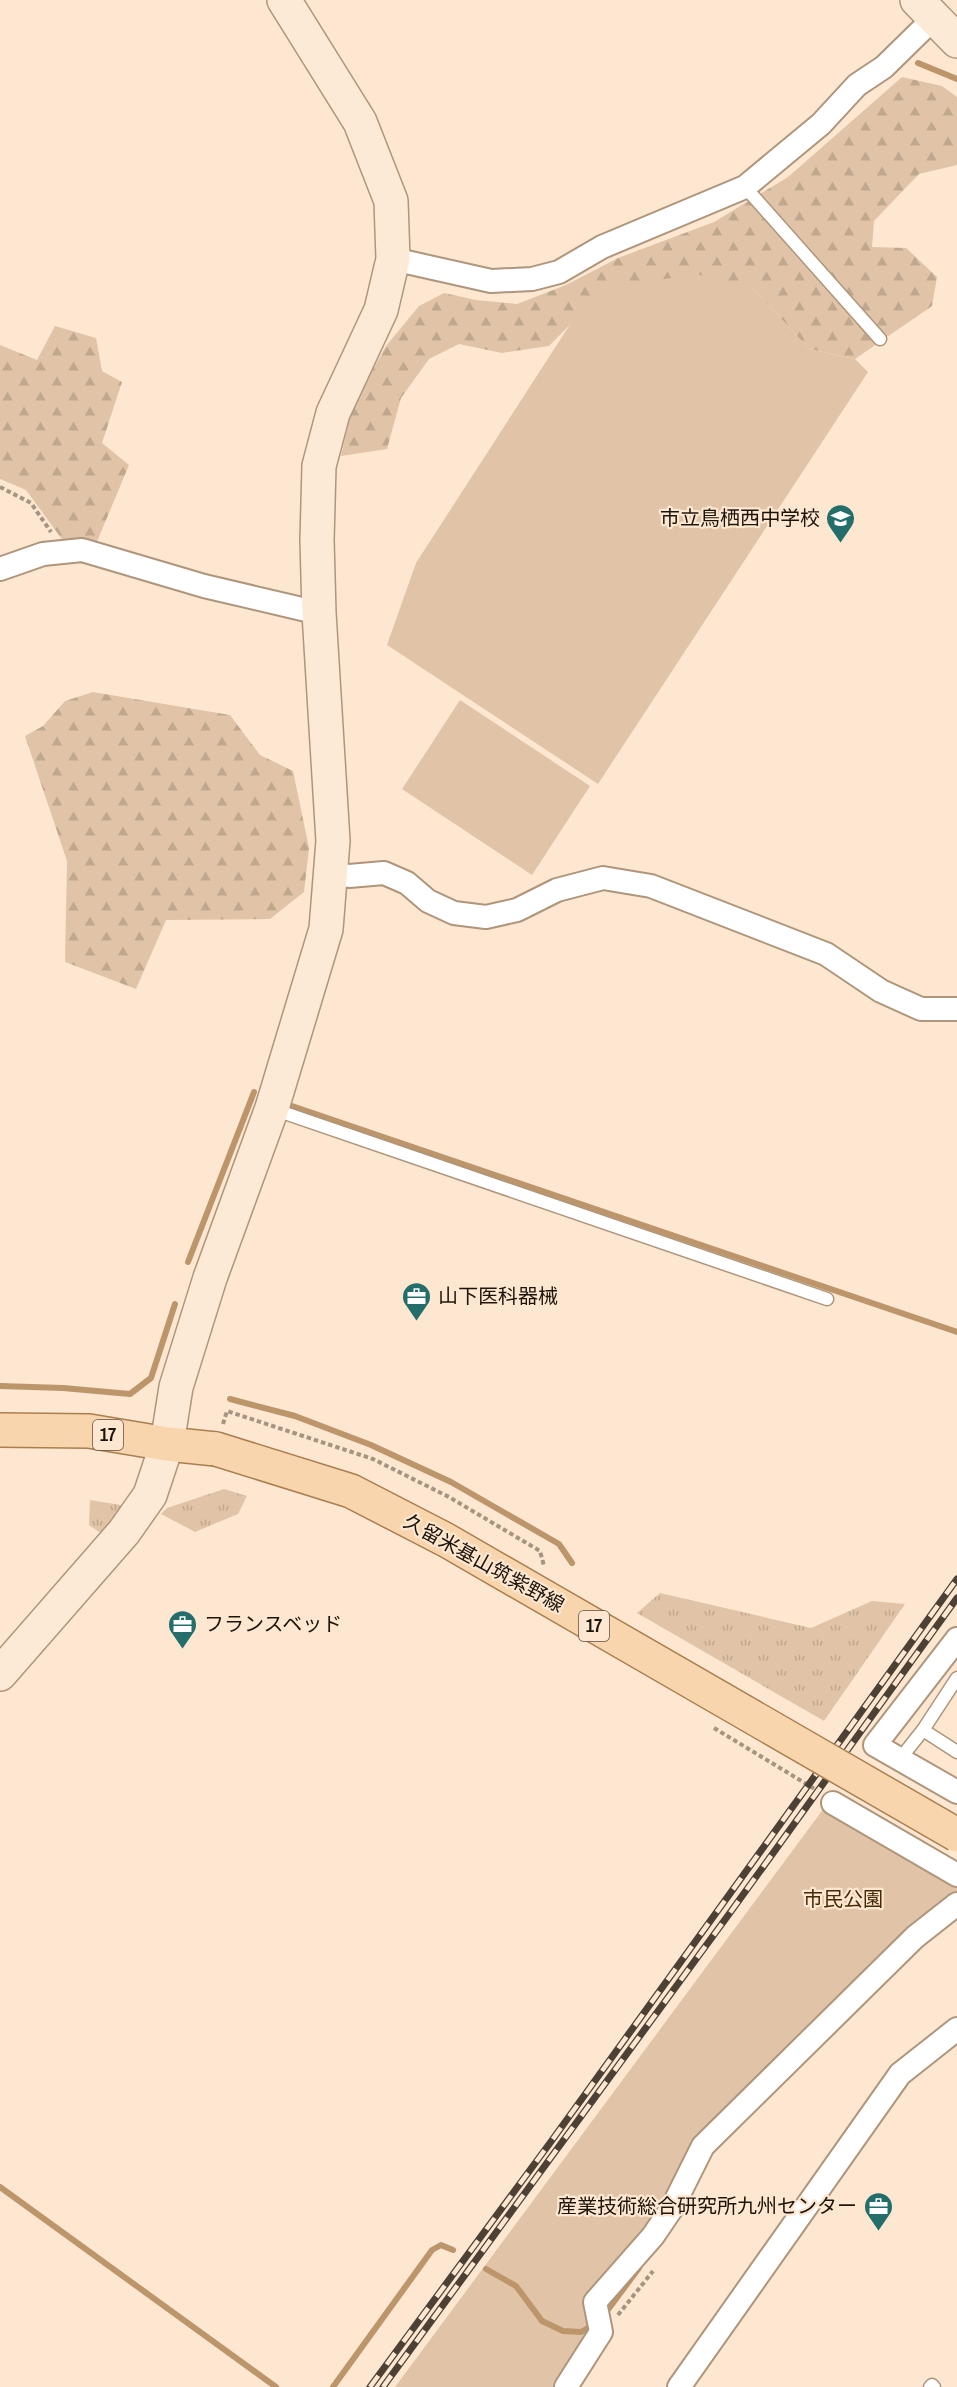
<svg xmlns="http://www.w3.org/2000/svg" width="957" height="2387" viewBox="0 0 957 2387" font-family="'Archivo Narrow','Noto Sans JP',sans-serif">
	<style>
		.grass { fill: url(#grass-tufts) }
		.forest { fill: url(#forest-firs) }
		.green { fill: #e1c4a7 }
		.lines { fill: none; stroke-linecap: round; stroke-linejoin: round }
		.stream { stroke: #bd956b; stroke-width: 6 }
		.lane-casing { stroke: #ae957b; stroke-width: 15 }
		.street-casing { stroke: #ae957b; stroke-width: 26 }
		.secondary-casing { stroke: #ae957b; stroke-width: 36 }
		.primary-casing { stroke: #a97f50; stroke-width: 36 }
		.path { stroke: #a59482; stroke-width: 4; stroke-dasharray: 4.5 3; stroke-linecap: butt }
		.lane { stroke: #fff; stroke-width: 12 }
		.street { stroke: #fff; stroke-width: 22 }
		.secondary { stroke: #fcead6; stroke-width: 33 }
		.primary { stroke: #f9d5ad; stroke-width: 33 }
		.rail-casing { stroke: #4d4135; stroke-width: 7 }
		.rail { stroke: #fde7d1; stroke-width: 4.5; stroke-dasharray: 14; stroke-linecap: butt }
		.primary-bridge-casing { stroke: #a97f50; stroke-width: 36; stroke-linecap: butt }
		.primary-bridge { stroke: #f9d5ad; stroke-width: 33 }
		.labels { text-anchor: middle; stroke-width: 4.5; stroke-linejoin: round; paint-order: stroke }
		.shield { fill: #fde7d1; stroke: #605345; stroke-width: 1.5 }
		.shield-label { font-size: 18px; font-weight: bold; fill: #1c1309 }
		.poi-label { font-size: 20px; fill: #1c1309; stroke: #fde7d1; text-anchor: end }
		.street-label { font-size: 20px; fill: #1c1309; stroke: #fde7d1 }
		.park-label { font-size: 20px; fill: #462a07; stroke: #fde7d1 }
	</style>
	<defs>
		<pattern id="grass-tufts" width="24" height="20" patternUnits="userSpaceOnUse" patternTransform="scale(1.5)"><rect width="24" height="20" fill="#e1c4a7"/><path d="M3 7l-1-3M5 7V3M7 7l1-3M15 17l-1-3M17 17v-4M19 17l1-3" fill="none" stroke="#c0a88e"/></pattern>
		<pattern id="forest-firs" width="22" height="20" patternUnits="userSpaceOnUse" patternTransform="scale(1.5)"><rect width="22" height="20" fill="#e1c4a7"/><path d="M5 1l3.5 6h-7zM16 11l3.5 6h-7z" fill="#c0a88e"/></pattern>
	</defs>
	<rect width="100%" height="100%" fill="#fde7d1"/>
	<g class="grass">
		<path d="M224,1489l23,7 -9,18 -43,18 -34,-18 6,-6z"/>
		<path d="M90,1500l37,6 -25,28 -13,-9z"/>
		<path d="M660,1593l151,35 61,-27 33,3 -81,117 -187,-108z"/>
	</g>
	<g class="forest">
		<path d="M902,77l40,9 15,11v68l-38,9 -45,47 -2,26 34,1 31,29 -5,29 -77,53 -46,-10 -59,-64 -145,4 -56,57 -47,7 -43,-9 -30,15 -28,39 -14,51 -46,7 11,-49 34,-61 33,-40 25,-13 32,7 41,4 49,-19 52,-27 96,-36 74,-45z"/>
		<path d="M55,326l41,12 6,33 20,11 -20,61 27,22 -33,79 -32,-2 -38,-52 -26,-11v-134l37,15z"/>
		<path d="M93,692l137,23 30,40 33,16 16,77 -5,44 -34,27 -104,1 -30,69 -71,-27 2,-101 -42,-125 18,-10 22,-25z"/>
	</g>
	<g class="green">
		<path d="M695,274l55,11 59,64 46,10 13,13 -270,412 -211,-139 29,-82 155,-240 33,-34z"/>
		<path d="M460,700l130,86 -58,89 -130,-86z"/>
		<path d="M824,1808l133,74v12l-260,249 -36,71 -72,88 3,33 -33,52h-164z"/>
	</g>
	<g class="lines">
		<g class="stream">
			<path d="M918,63l39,16"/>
			<path d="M292,1106l665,226"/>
			<path d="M188,1262l66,-170"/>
			<path d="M0,1386l63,2 67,6 21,-16 24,-74"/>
			<path d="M230,1399l65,17 76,29 80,37 108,62 13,19"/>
			<path d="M0,2187l276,200"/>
			<path d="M486,2269l30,17 26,35 21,10 18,1 14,-8"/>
			<path d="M604,2315l35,-47"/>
			<path d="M333,2387l99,-137 9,-5 12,5"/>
		</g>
		<defs>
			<g id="lane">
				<path d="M745,187l135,152"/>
				<path d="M273,1109l554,190"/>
				<path d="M923,1730l34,22"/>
				<path d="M900,1759l23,-29 34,-52"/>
				<path d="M930,2387l2,-2 2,2"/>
			</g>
			<g id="street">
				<path d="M393,259l98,22 41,-2 27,-7 43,-25 143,-60 76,-63 36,-39 27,-18 50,-49"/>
				<path d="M0,569l43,-15 39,-4 122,36 115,27"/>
				<path d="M331,873l18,3 35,-3 23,10 21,18 26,12 32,4 31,-7 40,-20 46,-12 48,8 175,68 55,37 40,18h36"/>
				<path d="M957,1639l-82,106 82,47"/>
				<path d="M833,1803l124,72"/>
				<path d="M566,2387l35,-55 -6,-30 58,-66 19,-28 31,-62 212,-209 42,-33"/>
				<path d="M679,2387l221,-313 57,-45"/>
			</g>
			<g id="secondary">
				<path d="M917,0l40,41"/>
				<path d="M0,1674l124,-142 26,-37 17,-51 9,-57 34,-109 62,-170 54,-179 7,-88 -14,-228 -2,-73 2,-74 14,-53 48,-103 12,-51 -2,-58 -31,-79 -76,-122"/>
			</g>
			<path id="primary" d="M0,1430l89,1 78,13 49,5"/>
		</defs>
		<use href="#lane" class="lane-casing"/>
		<use href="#street" class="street-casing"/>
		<use href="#secondary" class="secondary-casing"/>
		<use href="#primary" class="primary-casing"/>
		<g class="path">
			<path d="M0,487l31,16 20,29"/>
			<path d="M223,1424l4,-13 146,48 76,38 91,54 4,15"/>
			<path d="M714,1728l104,63"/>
			<path d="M618,2315l35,-44"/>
		</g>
		<use href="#lane" class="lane"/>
		<use href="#street" class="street"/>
		<use href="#secondary" class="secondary"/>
		<use href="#primary" class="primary"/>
		<defs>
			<g id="rail">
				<path d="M370,2387l180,-244 407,-564"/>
				<path d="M383,2387l349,-477 225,-312"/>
			</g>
		</defs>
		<use href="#rail" class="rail-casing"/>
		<use href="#rail" class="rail"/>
		<defs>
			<path id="primary-bridge" d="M216,1449l135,42 95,49 511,295"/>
		</defs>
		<use href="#primary-bridge" class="primary-bridge-casing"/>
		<use href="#primary-bridge" class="primary-bridge"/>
	</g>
	<defs>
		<symbol id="school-pin" viewBox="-11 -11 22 30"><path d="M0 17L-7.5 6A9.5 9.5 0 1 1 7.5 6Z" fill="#236e6b" stroke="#fde7d1"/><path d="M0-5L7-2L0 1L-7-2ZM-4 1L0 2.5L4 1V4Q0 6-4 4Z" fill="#fff"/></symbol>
		<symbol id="office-pin" viewBox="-11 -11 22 30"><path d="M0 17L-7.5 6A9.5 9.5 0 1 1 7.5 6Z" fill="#236e6b" stroke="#fde7d1"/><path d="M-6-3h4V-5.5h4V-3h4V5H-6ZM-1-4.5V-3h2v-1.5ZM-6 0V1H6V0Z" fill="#fff"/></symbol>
	</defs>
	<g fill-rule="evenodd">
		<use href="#school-pin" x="824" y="502" width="33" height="45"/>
		<use href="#office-pin" x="400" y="1280" width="33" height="45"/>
		<use href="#office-pin" x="166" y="1608" width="33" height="45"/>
		<use href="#office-pin" x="862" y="2190" width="33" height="45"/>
	</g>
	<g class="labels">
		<g class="shield">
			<rect x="93" y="1420" width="30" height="30" rx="4.5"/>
			<rect x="579" y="1611" width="30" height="30" rx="4.5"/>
		</g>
		<g class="shield-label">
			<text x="108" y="1441">17</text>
			<text x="594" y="1632">17</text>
		</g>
		<g class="poi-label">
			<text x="820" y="525">市立鳥栖西中学校</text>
			<text x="438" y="1303" text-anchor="start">山下医科器械</text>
			<text x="204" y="1631" text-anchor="start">フランスベッド</text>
			<text x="857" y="2213">産業技術総合研究所九州センター</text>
		</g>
		<g class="street-label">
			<text transform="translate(484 1563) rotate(29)" y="7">久留米基山筑紫野線</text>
		</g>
		<g class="park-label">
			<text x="843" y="1906">市民公園</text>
		</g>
	</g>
</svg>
